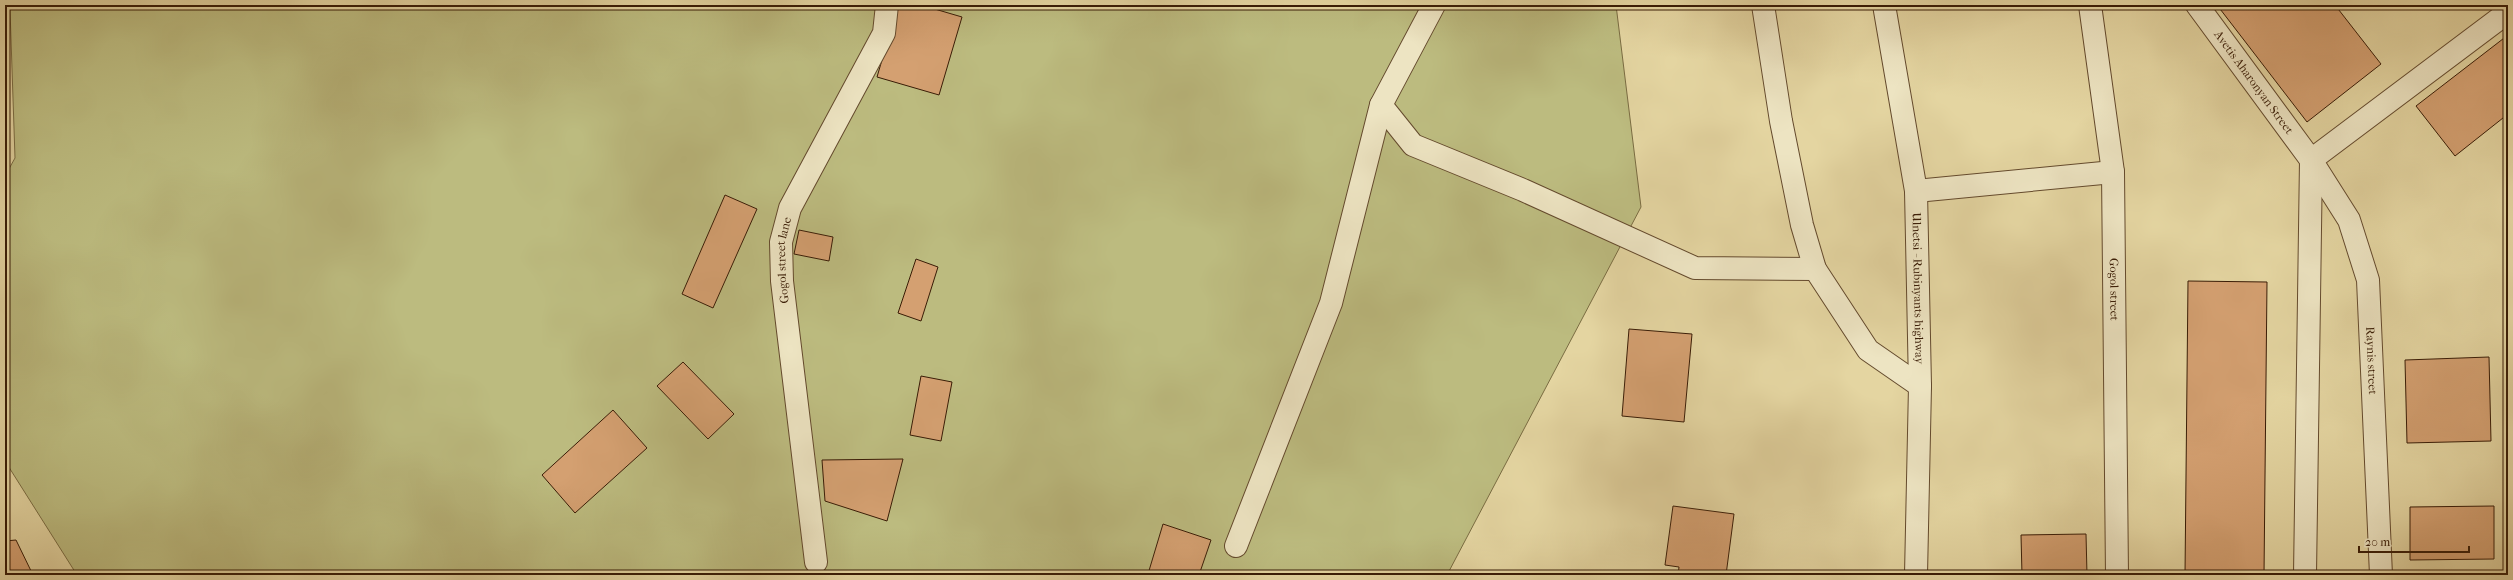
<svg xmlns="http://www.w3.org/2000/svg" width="2513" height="580" viewBox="0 0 2513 580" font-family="'IM FELL French Canon',serif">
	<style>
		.green { fill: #bcbb7f; stroke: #7a6c42 }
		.building { fill: #d4a071; stroke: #391c06 }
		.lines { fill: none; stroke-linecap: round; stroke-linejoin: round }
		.minor-casing { stroke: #644a2d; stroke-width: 24 }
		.minor { stroke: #ede4c2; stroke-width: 22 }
		.labels { text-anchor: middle; stroke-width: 3; stroke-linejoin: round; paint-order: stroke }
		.street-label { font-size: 12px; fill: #391c06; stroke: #ede4c2 }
	</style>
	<rect width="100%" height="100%" fill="#e4d5a1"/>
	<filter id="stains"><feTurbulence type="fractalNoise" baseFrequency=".005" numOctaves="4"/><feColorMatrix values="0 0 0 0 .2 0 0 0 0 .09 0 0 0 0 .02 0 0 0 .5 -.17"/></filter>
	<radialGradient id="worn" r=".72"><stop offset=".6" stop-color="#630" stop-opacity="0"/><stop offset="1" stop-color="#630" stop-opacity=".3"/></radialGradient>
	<path class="green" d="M12,5h1604l25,202 -194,368h-1370l-72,-114v-285l10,-18 -5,-149z"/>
	<g class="building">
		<path d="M898,5h23l41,12 -23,78 -62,-18z"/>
		<path d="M2217,5h118l46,59 -74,58z"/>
		<path d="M2508,35v79l-53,42 -39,-50z"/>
		<path d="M725,195l32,14 -44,99 -31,-14z"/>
		<path d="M799,230l34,7 -4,24 -35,-7z"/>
		<path d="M916,259l22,8 -17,54 -23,-8z"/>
		<path d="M2188,281l79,1 -3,293h-79z"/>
		<path d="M1629,329l63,5 -8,88 -62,-6z"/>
		<path d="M2489,357l2,84 -84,2 -2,-83z"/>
		<path d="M683,362l51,52 -26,25 -51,-53z"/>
		<path d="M921,376l31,6 -11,59 -31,-6z"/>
		<path d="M613,410l34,38 -72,65 -33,-38z"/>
		<path d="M903,459l-16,62 -62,-20 -3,-41z"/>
		<path d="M1673,506l61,8 -8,61h-48l1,-8 -14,-2z"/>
		<path d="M2494,506v53l-84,1v-53z"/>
		<path d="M1163,524l48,16 -12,35 -51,-1z"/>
		<path d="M2086,534l1,41h-65l-1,-40z"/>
		<path d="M16,540l17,35h-28v-34z"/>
	</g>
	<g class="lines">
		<defs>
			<g id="minor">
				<path d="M1763,5l18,116 21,104 13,44 53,81 52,36"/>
				<path id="s1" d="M1884,5l32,186 4,195 -4,189"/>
				<path id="s2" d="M2090,5l23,167 4,403"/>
				<path id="s3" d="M2197,5l114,155 38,60 19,60 13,295"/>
				<path d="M1381,105l32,40 110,45 172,78 120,1"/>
				<path d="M1916,191l197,-19"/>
				<path d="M1236,546l95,-243 50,-198 53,-100"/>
				<path id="s4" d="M816,562l-34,-281 -1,-39 9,-34 94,-175 3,-28"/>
				<path d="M2305,575l6,-415 197,-148"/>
			</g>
		</defs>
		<use href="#minor" class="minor-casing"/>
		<use href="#minor" class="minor"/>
	</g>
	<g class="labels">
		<g class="street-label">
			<text dy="4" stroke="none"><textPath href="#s3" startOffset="96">Avetis Aharonyan Street</textPath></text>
			<text dy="4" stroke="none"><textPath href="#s4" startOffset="304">Gogol street lane</textPath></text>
			<text dy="4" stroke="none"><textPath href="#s1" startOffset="286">Ulnetsi - Rubinyants highway</textPath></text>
			<text dy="4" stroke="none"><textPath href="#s2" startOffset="286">Gogol street</textPath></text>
			<text dy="4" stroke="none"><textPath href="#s3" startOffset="407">Raynis street</textPath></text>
		</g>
	</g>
	<rect width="2513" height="580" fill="none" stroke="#e4d5a1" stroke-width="20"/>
	<rect x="6" y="6" width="2501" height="568" fill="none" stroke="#391c06" stroke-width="2"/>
	<rect x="10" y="10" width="2493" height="560" fill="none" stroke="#391c06"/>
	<path d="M2359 546v6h110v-6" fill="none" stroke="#391c06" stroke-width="2"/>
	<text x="2365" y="546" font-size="12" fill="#391c06" stroke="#ede4c2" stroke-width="3" paint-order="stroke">20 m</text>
	<rect width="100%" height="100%" filter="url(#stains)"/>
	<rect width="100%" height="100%" fill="url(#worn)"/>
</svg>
